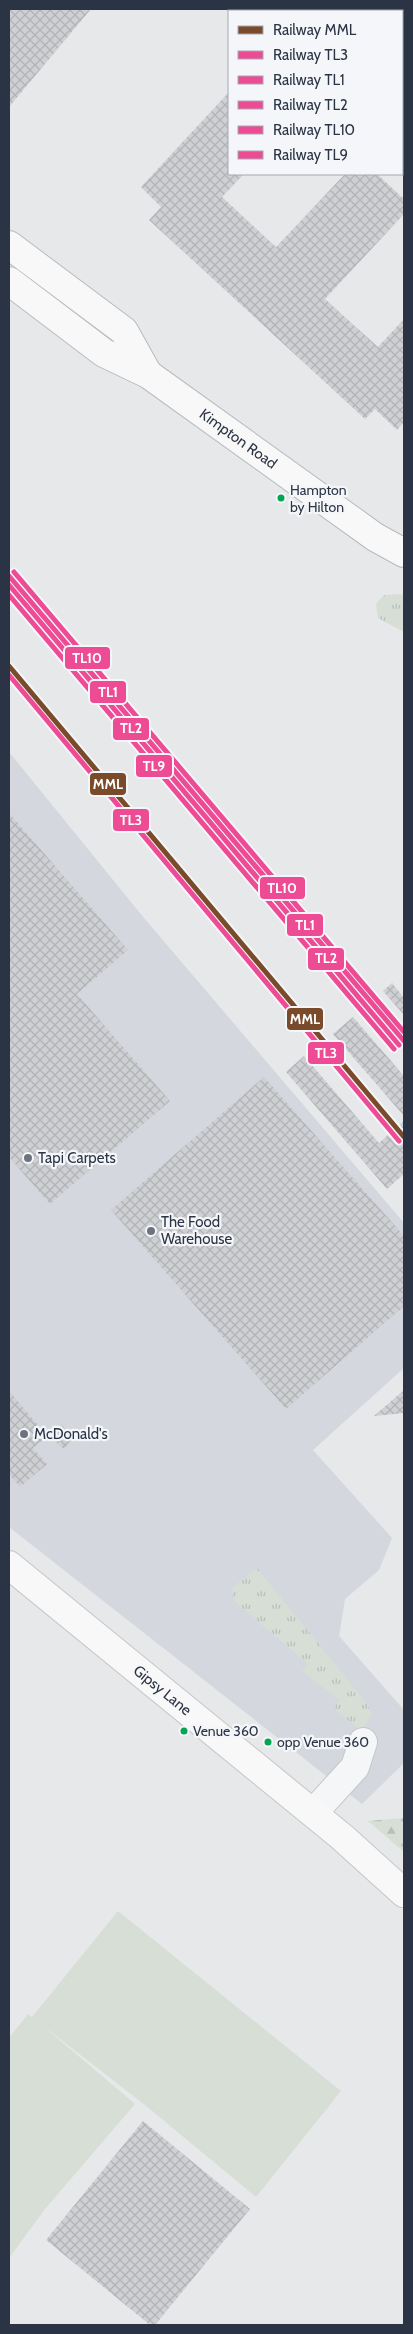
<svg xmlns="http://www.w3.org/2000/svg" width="413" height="2334" viewBox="0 0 413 2334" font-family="Cabin,sans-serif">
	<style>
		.built { fill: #d4d7dd }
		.grass { fill: url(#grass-tufts) }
		.forest { fill: url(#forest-firs) }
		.garden { fill: #d6ded6 }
		.building { fill: url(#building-cross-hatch) }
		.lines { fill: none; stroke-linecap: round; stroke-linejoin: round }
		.minor-casing { stroke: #c4c6c8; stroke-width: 30 }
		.secondary-casing { stroke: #c4c6c8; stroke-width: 30 }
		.trunk-casing { stroke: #b8bbbf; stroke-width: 30 }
		.minor { stroke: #f5f6f7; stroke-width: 28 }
		.secondary { stroke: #f8f8f8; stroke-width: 28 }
		.trunk { stroke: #f8f8f8; stroke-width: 28 }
		.rail-1-casing { stroke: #f4f6f9; stroke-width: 9 }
		.rail-2-casing { stroke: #f4f6f9; stroke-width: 9 }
		.rail-3-casing { stroke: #f4f6f9; stroke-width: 9 }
		.rail-4-casing { stroke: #f4f6f9; stroke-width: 9 }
		.rail-5-casing { stroke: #f4f6f9; stroke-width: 9 }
		.rail-6-casing { stroke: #f4f6f9; stroke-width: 9 }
		.rail-1 { stroke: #7a4b2a; stroke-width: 5 }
		.rail-2 { stroke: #ee4b95; stroke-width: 5 }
		.rail-3 { stroke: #ee4b95; stroke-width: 5 }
		.rail-4 { stroke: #ee4b95; stroke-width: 5 }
		.rail-5 { stroke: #ee4b95; stroke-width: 5 }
		.rail-6 { stroke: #ee4b95; stroke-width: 5 }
		.bus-dot { fill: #00a651; stroke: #f4f6f9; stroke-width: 2 }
		.poi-dot { fill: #6c737f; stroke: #f4f6f9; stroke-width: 2 }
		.labels { text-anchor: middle; stroke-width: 4.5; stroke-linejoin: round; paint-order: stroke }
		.bus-label { font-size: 14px; fill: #2b3445; stroke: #f4f6f9; text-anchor: start }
		.street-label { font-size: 15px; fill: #2b3445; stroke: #f4f6f9 }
		.poi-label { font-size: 15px; fill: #2b3445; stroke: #f4f6f9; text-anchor: start }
		.line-badge { stroke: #f4f6f9; stroke-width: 2 }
		.badge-label { font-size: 14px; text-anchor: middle; font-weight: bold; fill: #fff }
	</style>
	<defs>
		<pattern id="grass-tufts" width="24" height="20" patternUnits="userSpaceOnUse" patternTransform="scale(1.25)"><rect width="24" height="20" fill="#d6ded6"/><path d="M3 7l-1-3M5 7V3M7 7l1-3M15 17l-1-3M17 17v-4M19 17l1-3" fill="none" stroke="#b8bfb9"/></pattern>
		<pattern id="forest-firs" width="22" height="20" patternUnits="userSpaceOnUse" patternTransform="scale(1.25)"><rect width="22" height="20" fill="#d6ded6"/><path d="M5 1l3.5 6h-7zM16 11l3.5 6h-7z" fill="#b8bfb9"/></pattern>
		<pattern id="building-cross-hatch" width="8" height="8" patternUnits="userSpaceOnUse" patternTransform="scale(1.25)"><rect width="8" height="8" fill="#ced0d3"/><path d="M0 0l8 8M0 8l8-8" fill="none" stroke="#b1b3b6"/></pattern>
	</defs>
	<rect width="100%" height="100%" fill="#e6e8ea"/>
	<path class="built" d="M9,752l135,166 260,305v145l-91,82 79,88 -13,32 -34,29 -6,37 65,74v53l-42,41 -353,-277z"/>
	<g class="grass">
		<path d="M400,594l4,2v36l-26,-14 -2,-14 8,-9z"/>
		<path d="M257,1568l111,137 3,9 -5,12 -8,2 -24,-19 5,-9 -37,-29 6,-7 -74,-63 -2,-13z"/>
	</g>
	<path class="forest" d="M404,1818v34l-36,-31z"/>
	<path class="garden" d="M118,1911l223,180 -85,106 -111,-92 -103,-80 93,79 -90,105 -36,49v-220l19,-24 4,3z"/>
	<g class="building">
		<path d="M9,9h82l-82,98z"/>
		<path d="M229,92v82h15l-22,23 54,50 69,-73h32l27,25v15l-79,85 53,48 26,-28v103l-7,8 -22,-21 -10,10 -216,-199 12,-13 -20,-20z"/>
		<path d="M9,813l119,137 -51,44 93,107 -120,103 -41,-47z"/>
		<path d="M392,983l12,15v17l-21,-24z"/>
		<path d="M353,1017l51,59v40l-71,-82z"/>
		<path d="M304,1056l75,87 25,-22v53l-17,15 -101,-117z"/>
		<path d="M264,1077l140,159v70l-118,103 -175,-199z"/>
		<path d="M404,1390v23l-30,3z"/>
		<path d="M9,1391l29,34 -4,3 10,11 -11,9 14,16 -27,23 -11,-13z"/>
		<path d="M61,1425l14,11 -11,13 -13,-11z"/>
		<path d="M143,2121l107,88 -95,116h-5l-104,-85z"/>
	</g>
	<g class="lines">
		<defs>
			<path id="minor" d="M313,1813l42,-46 8,-25"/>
			<g id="secondary">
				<path id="s1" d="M9,1565l333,272 62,56"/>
			</g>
			<g id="trunk">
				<path d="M9,245l115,86 24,43"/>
				<path id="s2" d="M9,281l95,72 44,21 227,163 29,16"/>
			</g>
		</defs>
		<use href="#minor" class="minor-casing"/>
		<use href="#secondary" class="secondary-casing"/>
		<use href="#trunk" class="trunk-casing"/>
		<use href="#minor" class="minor"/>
		<use href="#secondary" class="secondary"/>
		<use href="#trunk" class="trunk"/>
		<defs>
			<path id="rail-1" d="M9,666l395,471"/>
			<path id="rail-2" d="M9,675l390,466"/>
			<path id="rail-3" d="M9,576l395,465"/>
			<path id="rail-4" d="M9,585l390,460"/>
			<path id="rail-5" d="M14,572l390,460"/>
			<path id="rail-6" d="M9,595l385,454"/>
		</defs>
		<use href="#rail-1" class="rail-1-casing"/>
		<use href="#rail-2" class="rail-2-casing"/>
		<use href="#rail-3" class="rail-3-casing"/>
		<use href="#rail-4" class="rail-4-casing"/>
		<use href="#rail-5" class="rail-5-casing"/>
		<use href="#rail-6" class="rail-6-casing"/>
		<use href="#rail-1" class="rail-1"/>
		<use href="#rail-2" class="rail-2"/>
		<use href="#rail-3" class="rail-3"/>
		<use href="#rail-4" class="rail-4"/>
		<use href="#rail-5" class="rail-5"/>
		<use href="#rail-6" class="rail-6"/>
	</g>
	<g class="bus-dot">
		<circle cx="281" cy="498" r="4.5"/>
		<circle cx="184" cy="1731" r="4.5"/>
		<circle cx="268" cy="1742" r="4.5"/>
	</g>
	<g class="poi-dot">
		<circle cx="28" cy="1158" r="5"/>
		<circle cx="151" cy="1231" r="5"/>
		<circle cx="24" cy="1434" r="5"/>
	</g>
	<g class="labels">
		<g class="bus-label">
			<text x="290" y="495">Hampton<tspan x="290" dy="17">by Hilton</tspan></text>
			<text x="193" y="1736">Venue 360</text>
			<text x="277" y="1747">opp Venue 360</text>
		</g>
		<g class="street-label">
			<text dy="5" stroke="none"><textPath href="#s2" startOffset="279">Kimpton Road</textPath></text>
			<text dy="5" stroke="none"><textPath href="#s1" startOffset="198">Gipsy Lane</textPath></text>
		</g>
		<g class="poi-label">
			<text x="38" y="1163">Tapi Carpets</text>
			<text x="161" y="1227">The Food<tspan x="161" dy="17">Warehouse</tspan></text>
			<text x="34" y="1439">McDonald's</text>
		</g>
	</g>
	<g class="line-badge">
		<rect x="64" y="646" width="47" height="24" rx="5" fill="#ee4b95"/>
		<rect x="89" y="680" width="38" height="24" rx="5" fill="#ee4b95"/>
		<rect x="112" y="717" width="38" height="24" rx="5" fill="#ee4b95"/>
		<rect x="135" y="754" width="38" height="24" rx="5" fill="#ee4b95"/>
		<rect x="89" y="772" width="38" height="24" rx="5" fill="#7a4b2a"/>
		<rect x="112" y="808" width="38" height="24" rx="5" fill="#ee4b95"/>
		<rect x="259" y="876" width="47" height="24" rx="5" fill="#ee4b95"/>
		<rect x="286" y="913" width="38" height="24" rx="5" fill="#ee4b95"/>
		<rect x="307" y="947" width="38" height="24" rx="5" fill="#ee4b95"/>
		<rect x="286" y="1007" width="38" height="24" rx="5" fill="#7a4b2a"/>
		<rect x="307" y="1041" width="38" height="24" rx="5" fill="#ee4b95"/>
	</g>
	<g class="badge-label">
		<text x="87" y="663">TL10</text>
		<text x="108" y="697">TL1</text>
		<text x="131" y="733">TL2</text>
		<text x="154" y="771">TL9</text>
		<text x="108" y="789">MML</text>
		<text x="131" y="825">TL3</text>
		<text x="282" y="893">TL10</text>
		<text x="305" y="930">TL1</text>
		<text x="326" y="963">TL2</text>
		<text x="305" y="1024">MML</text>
		<text x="326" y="1058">TL3</text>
	</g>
	<rect width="413" height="2334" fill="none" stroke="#2b3445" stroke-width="20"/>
	<rect x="228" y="10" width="175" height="165" fill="#f4f6f9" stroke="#a4a8b1"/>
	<rect x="238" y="26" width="25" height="8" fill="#7a4b2a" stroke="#a4a8b1"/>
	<text x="273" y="35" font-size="15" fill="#2b3445">Railway MML</text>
	<rect x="238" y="51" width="25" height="8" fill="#ee4b95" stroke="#a4a8b1"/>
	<text x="273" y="60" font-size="15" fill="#2b3445">Railway TL3</text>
	<rect x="238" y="76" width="25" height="8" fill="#ee4b95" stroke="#a4a8b1"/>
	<text x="273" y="85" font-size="15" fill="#2b3445">Railway TL1</text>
	<rect x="238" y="101" width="25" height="8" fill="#ee4b95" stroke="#a4a8b1"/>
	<text x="273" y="110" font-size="15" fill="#2b3445">Railway TL2</text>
	<rect x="238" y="126" width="25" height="8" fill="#ee4b95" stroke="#a4a8b1"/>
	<text x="273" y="135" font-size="15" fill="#2b3445">Railway TL10</text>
	<rect x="238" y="151" width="25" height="8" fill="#ee4b95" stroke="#a4a8b1"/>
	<text x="273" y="160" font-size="15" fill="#2b3445">Railway TL9</text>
</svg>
